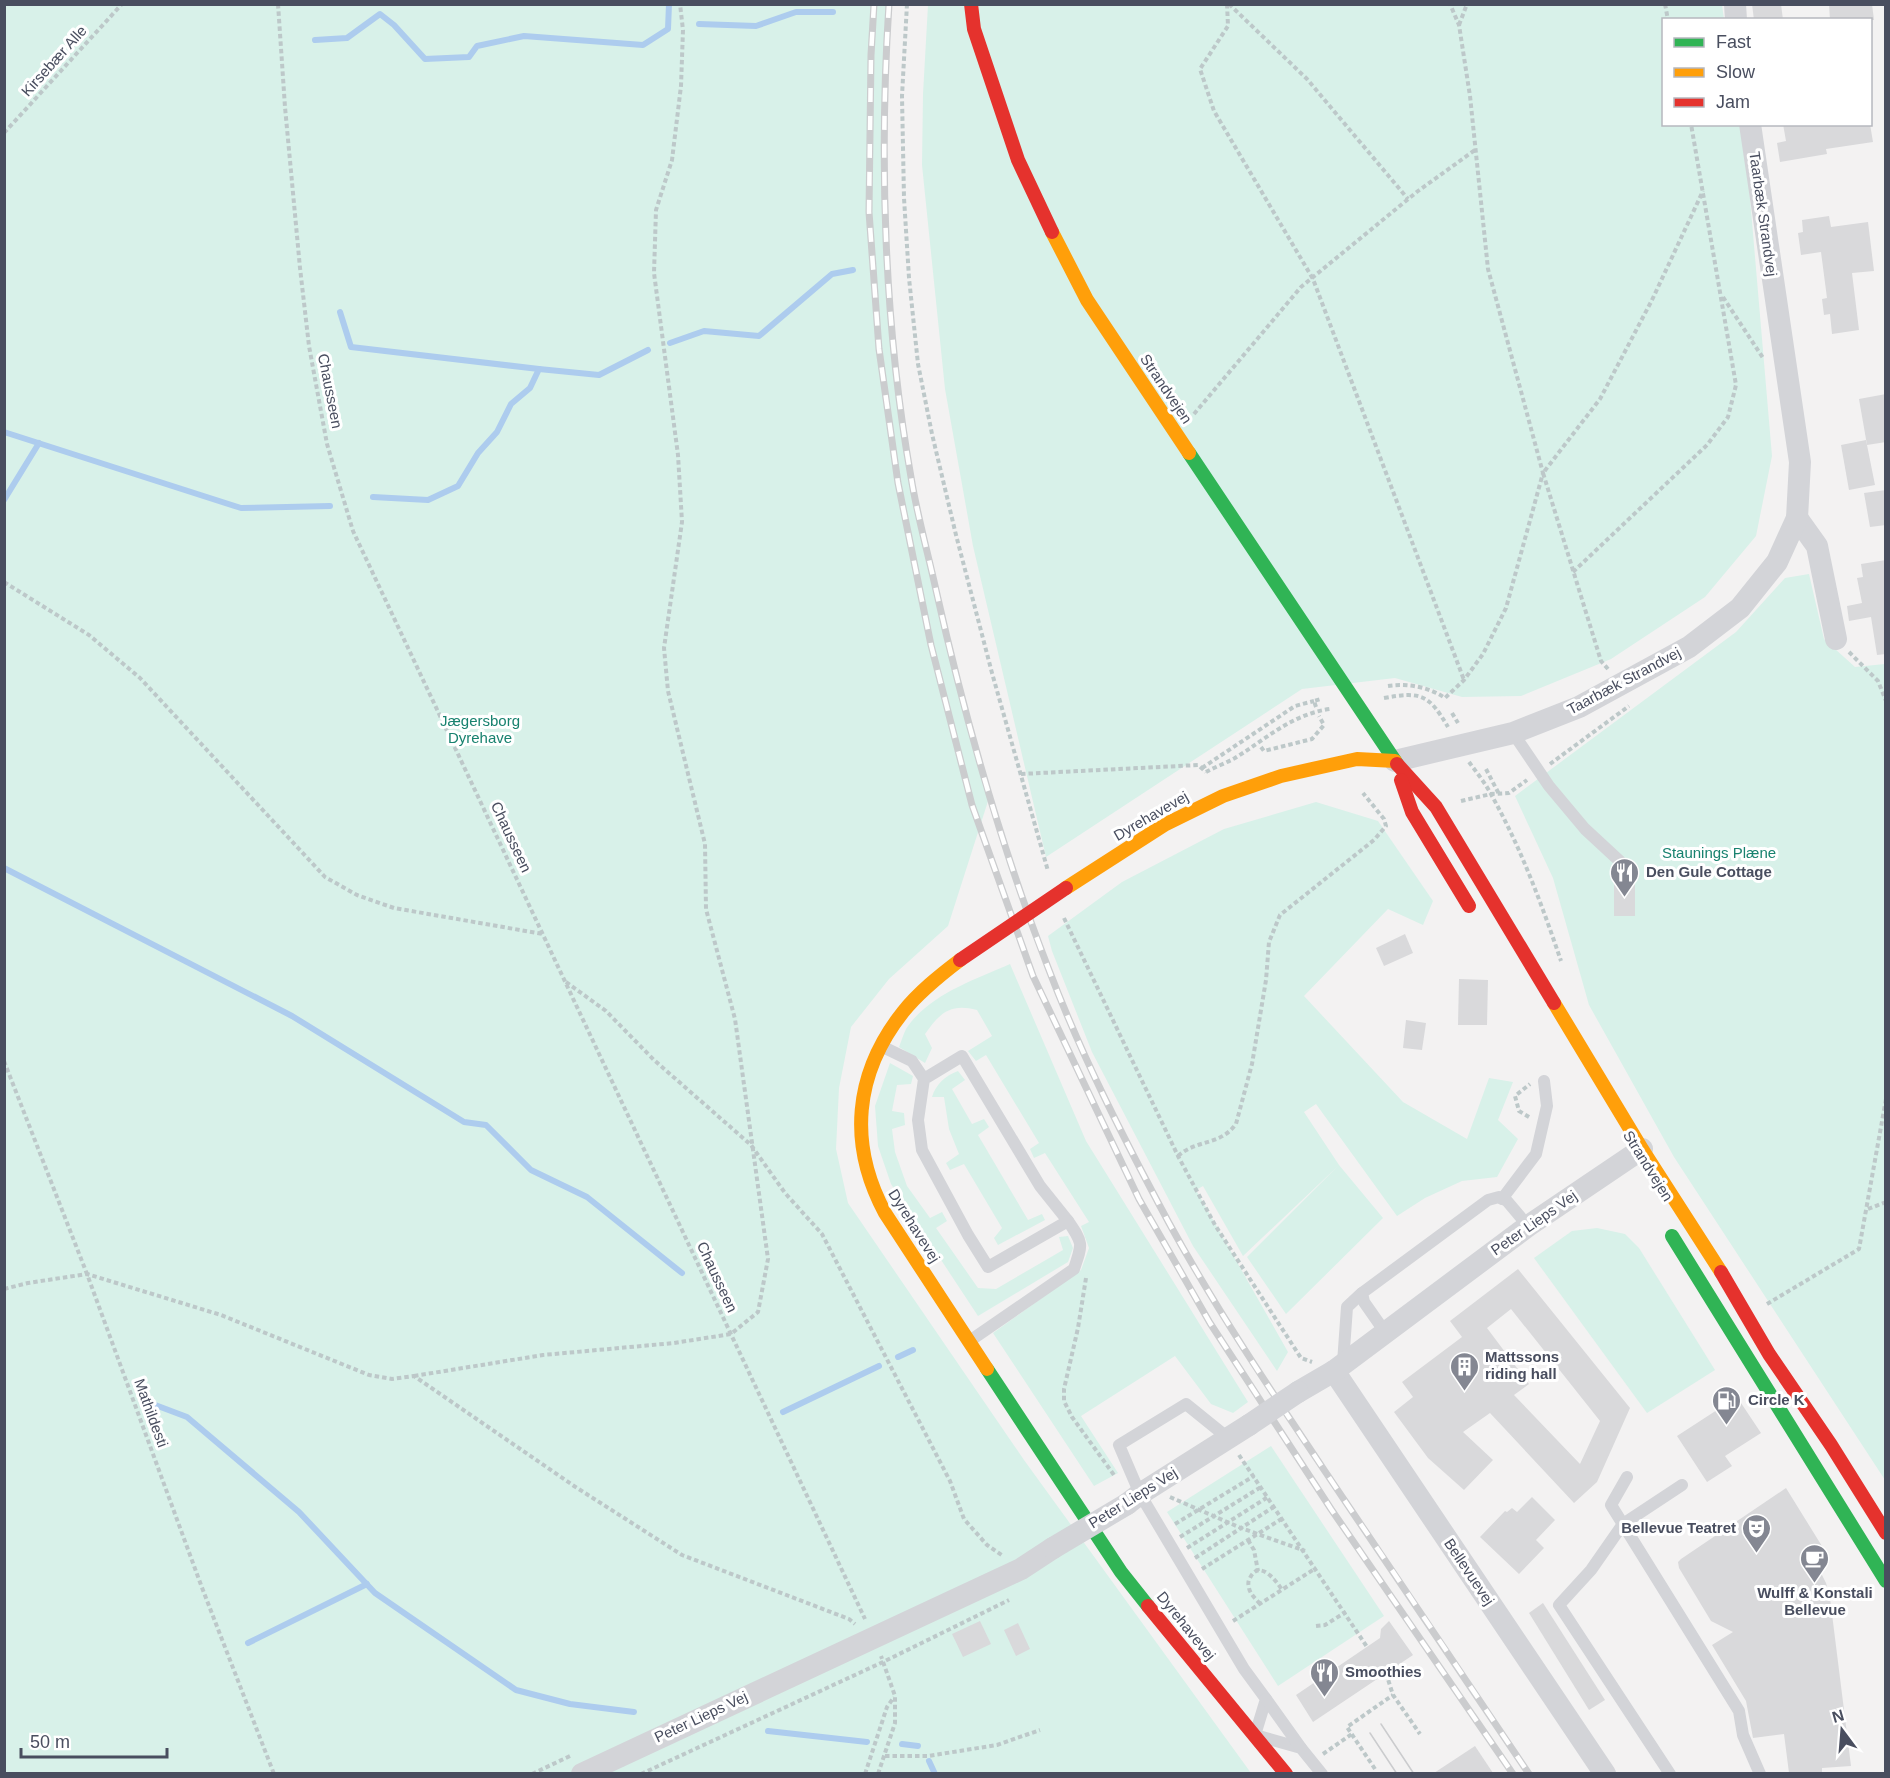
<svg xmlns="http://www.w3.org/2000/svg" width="1890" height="1778" viewBox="0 0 1890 1778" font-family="Helvetica,sans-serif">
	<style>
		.green { fill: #d8f1e9 }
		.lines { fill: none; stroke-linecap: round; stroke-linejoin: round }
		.stream { stroke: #adccee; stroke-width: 6 }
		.building { fill: #d9d9db; fill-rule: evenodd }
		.path { stroke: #bdc8c9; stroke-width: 4; stroke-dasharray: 4.5 3; stroke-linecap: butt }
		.lane { stroke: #d3d4d8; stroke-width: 12 }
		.street { stroke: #d3d4d8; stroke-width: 22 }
		.fast { stroke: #30b455; stroke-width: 14 }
		.slow { stroke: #ff9f0a; stroke-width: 14 }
		.jam { stroke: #e5322d; stroke-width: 14 }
		.tram { stroke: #cbccce; stroke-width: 1.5 }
		.rail-casing { stroke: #cbccce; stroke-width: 7 }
		.rail { stroke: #fff; stroke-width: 4.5; stroke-dasharray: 14; stroke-linecap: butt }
		.street-bridge { stroke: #d3d4d8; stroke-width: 22 }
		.jam-bridge { stroke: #e5322d; stroke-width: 14 }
		.labels { text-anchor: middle; stroke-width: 6; stroke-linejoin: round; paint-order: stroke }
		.street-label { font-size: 15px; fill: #494e5f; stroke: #fff }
		.park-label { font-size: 15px; fill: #18826f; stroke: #fff }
		.poi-label { font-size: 15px; font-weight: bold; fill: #494e5f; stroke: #fff; text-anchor: start }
	</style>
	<rect width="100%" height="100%" fill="#f3f2f2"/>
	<g class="green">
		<path d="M4,5h885l-3,50v157l8,134 17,132 37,165 41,155 -41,128 -59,53 -38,48 -12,61 -3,61 12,54 176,257 227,313h-1246z"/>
		<path d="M928,5h794l2,14 -60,1v104l77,1 6,38 25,293 -16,80 -51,61 -94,62 -90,37 -59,1 -67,-19 -93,11 -256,168 -73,-311 -28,-157 -23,-224 1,-71z"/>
		<path d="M1809,574l15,65 31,28 30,-3v816l-211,-323 -85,-152 -36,-127 -38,-82 221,-164 49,-54z"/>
		<path d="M1316,802l62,19 55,80 -10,24 -35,-16 -84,87 99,106 64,37 22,-61 24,4 -15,38 20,19 -21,38 -35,4 -37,17 -28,18 -81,-112 -12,8 35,53 44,53 -97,96 -39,-57 91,-91 -95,90 -40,-70 -7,4 92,162 -11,19 -84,-125 -101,-194 -40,-101 -4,-15 74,-54 102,-53z"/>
		<path d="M1010,964l76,177 162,261 -15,11 -22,-9 -36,-48 -94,60 37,57 -24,13 -101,-153 88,-63 8,-22 -8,-22 8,-4 -44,-69 -11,5 -4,-9 9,-6 -53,-88 -10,6 -8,-10 24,-15 -15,-26c-27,-7 -37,3 -52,24l7,14 -7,15 -26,-16c2,-5 4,-12 7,-18 22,-34 68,-49 104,-65z"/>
		<path d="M890,1063l23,13 -2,8 -14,1 -5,26 12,2 1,12 -13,4 3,23 12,34 23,32 12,-6 5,9 -11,7 42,60 18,1 67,-39 -4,-13 9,-1 5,12 -5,14 -90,54 -87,-132 -13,-38 -3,-40z"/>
		<path d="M958,1071l7,9 -13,9 20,35 12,-5 5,8 -11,8 50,85 14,-6 3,6 -47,25 -4,-7 8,-10 -38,-64 -14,6 -4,-7 13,-9 -10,-25 -5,-32h-12c4,-13 13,-21 26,-26z"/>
		<path d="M1597,1228l28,6 14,14 76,122 -68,43 -113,-155 38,-27z"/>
		<path d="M1271,1446l113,170 -106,70 -111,-174z"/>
	</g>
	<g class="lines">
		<g class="stream">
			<path d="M699,24l57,2 40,-14h37"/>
			<path d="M315,40l32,-2 33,-24 14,11 31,34 44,-2 8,-11 47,-10 119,9 25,-16 1,-25"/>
			<path d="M340,312l11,35 188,22"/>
			<path d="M670,343l34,-12 55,5 73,-62 21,-4"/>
			<path d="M4,432l237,76 89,-2"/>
			<path d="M373,497l55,3 30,-14 20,-33 19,-21 14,-28 19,-16 9,-19 60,6 49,-25"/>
			<path d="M4,500l35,-57"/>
			<path d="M4,868l288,148 172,106 22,3 45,45 56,27 95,76"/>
			<path d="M898,1357l15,-7"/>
			<path d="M142,1400l45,17 112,95 76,81 141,97 54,14 64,8"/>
			<path d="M783,1412l96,-46"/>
			<path d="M248,1643l119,-59"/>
			<path d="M768,1731l99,11"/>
			<path d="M902,1744l16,2"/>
			<path d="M929,1761l6,13"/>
		</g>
	</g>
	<g class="building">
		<path d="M1752,4h29l2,16h-29z"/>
		<path d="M1829,4h43l2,16h-44z"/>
		<path d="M1783,124h87l3,18 -47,7 1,5 -47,8 -3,-19 9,-2z"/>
		<path d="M1829,216l2,11 37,-5 6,49 -22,2 7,57 -27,4 -2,-20 -6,1 -2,-16 5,-1 -6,-46 -20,3 -3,-22 5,-1 -1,-12z"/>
		<path d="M1886,394v48l-19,3 -8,-46z"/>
		<path d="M1866,440l9,45 -26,5 -8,-45z"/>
		<path d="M1886,490v35l-16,2 -6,-34z"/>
		<path d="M1886,560v94l-9,1 -6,-38 -22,4 -2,-15 15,-3 -5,-25 6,-1 -2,-13z"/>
		<rect x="1614" y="879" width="21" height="37"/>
		<path d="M1405,934l8,19 -29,13 -8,-18z"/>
		<path d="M1459,979l29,1 -1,45h-29z"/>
		<path d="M1406,1020l20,3 -4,27 -19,-2z"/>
		<path d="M1518,1269l112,139 -33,74 -23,21 -84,-90 -27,19 30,28 -29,30 -36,-32 -34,-46 19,-15 -11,-15 60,-45 -12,-16zM1511,1309l89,112 -20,43 -66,-69 15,-11 -42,-56z"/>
		<path d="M1737,1397l24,36 -36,23 7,10 -25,16 -30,-46z"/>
		<path d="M1786,1488l39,63 1,6 -7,12 7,14 4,15 21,168 -29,2v5h-33l-5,-39 -31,4 -7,-37 -34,-56 21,-13 -22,-11 -32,-53 -1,-6 3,-3z"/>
		<path d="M1532,1497l23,23 -19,20 8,8 -25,26 -39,-37 25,-26 2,1 5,-4 5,4z"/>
		<path d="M1543,1603l62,97 -16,10 -60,-97z"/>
		<path d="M980,1621l11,23 -28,13 -11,-23z"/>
		<path d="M1389,1621l24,34 -100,67 -17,-27 84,-57 1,-9z"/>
		<path d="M1018,1623l12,26 -14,7 -12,-26z"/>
		<path d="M1475,1746l18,27h-59z"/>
	</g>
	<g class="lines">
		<g class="path">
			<path d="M278,4l7,103 15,161 9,78 18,98 26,87 512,1088"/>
			<path d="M907,4l-5,92 2,102 5,80 9,86 14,70 24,101 36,138 56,198"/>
			<path d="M1227,4l1,22 -28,43 14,42 99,168 151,401"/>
			<path d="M1229,4l78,75 101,120"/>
			<path d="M1665,4l3,16"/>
			<path d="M1459,25l8,-21"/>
			<path d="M4,133l118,-129"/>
			<path d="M1723,297l40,61"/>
			<path d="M1194,414l107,-127 117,-96 57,-41"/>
			<path d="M1573,572l134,-127 21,-28 8,-32 -45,-261"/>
			<path d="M4,582l85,53 51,43 185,199 32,18 37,13 149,26"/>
			<path d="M1849,652l29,29 8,20"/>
			<path d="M1608,669l-7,-8 -58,-188 57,-74 52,-99 51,-109"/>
			<path d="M1388,686c20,-3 41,1 57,12l19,-18 19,-26 23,-46 37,-135 -55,-204 -18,-173 -11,-71 -9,-21"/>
			<path d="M1384,698c38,-7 45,-3 64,29"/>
			<path d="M1316,707l-2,-6 7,-2"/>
			<path d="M1452,713l6,10"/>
			<path d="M1261,747l3,4 48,-12 12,-14 -5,-9"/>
			<path d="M1469,762c8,11 17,22 23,34 29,52 50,109 69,165"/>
			<path d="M1550,764l79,-58"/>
			<path d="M1202,768l93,-62 19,-5"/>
			<path d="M1486,769l13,25"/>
			<path d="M1206,772c9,-5 20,-9 29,-14 31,-19 57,-44 95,-49"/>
			<path d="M1021,774l177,-9 8,7"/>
			<path d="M1461,801l30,-7 18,-1 18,-13"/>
			<path d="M1064,918l114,238 37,69 86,133 11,4"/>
			<path d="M566,982l40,29 48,49 97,85 34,48 37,41 128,247 14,38 23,26 16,11"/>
			<path d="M4,1061l83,213 114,311 73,189"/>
			<path d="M1529,1117l-10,-6 -4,-15 15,-12"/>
			<path d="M1178,1156c19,-17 42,-10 58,-32l16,-60 14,-84 3,-38 11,-27 94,-75 12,-14 -2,-7 -21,-26"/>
			<path d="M1868,1209l18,-7"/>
			<path d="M1086,1278l-8,50 -14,61v12l8,16 42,58"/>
			<path d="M4,1289l24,-6 59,-9 134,41 148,60 23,4 22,-3 160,110 108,69 167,64 6,5"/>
			<path d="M1767,1304l92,-55 27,-150"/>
			<path d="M414,1376l129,-21 131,-12 57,-9 27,-22 10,-53 -33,-240 -29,-110 -1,-65 -37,-153 -4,-43 18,-126 -4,-67 -24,-182 2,-63 16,-50 9,-74 2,-56 -3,-26"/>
			<path d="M1239,1455l128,192"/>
			<path d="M1170,1497l71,31 64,23"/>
			<path d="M1175,1524l79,-48"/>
			<path d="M1180,1537l81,-50"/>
			<path d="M1248,1540l6,10 4,21"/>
			<path d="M1187,1548l81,-51"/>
			<path d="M1195,1558l80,-52"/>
			<path d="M1202,1569l81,-51"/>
			<path d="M1260,1604c-4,-5 -10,-10 -11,-16 -1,-4 -1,-7 1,-10 9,-19 26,2 32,12"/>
			<path d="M1233,1621l83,-53"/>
			<path d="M1316,1626l9,-1 21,-13"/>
			<path d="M1386,1673l7,22 27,39"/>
			<path d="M1323,1754l29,-20"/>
			<path d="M885,1756h43l69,-11 43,-15"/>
			<path d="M1375,1769l-28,-42 46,-32"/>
			<path d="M532,1774l38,-18"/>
			<path d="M641,1774l242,-112 126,-62"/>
			<path d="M865,1774l22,-67 7,-10"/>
			<path d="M878,1774l17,-51v-27l-14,-40"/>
		</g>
		<g class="lane">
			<path d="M1513,733l36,53 36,43 40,37"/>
			<path d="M881,1046l31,15 12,18 -6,41 4,30 46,85 20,32 80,-46 -28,-35 -78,-130 -38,23"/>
			<path d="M1502,1199l34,-45 11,-48 -3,-25"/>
			<path d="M1385,1332l-21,-30 -2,-9 126,-93 11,-3 8,4 21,25"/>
			<path d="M971,1340l103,-71c9,-26 9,-26 -6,-48"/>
			<path d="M1343,1363l4,-56 15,-14"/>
			<path d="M1228,1438l-42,-34 -67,41 21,49 104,175 22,30 -11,36 46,13 21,26"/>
			<path d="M1627,1477l-16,28 128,206 4,24 17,39"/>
			<path d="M1266,1699l35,49"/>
			<path d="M1670,1774l-111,-169 32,-35 32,-46 59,-39"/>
		</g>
		<g class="street">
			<path d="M1735,4l1,16"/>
			<path d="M1797,518l20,28 19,93"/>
			<path d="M1395,761l118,-28 66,-26 110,-60 51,-39 37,-46 20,-44 3,-56 -50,-338"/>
			<path d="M1334,1371l271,403"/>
			<path d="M1298,1392l36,-21 194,-145 114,-77"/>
			<path d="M1127,1504l13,-10 109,-69"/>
			<path d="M582,1774l439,-205 32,-21"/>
		</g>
		<g class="fast">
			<path d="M1189,453l208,311"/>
			<path d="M1672,1236l214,345"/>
			<path d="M987,1369l134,203 27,34"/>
		</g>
		<g class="slow">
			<path d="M1052,232l35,68 102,153"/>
			<path d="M1066,888l98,-63 59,-29 58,-20 76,-17 38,2"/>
			<path d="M960,960c-21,16 -41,32 -57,52 -49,62 -55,132 -18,201l102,156"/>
			<path d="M1554,1003l88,146 79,123"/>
		</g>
		<g class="jam">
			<path d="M971,4l3,25 44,131 34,72"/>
			<path d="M1397,764l39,43 118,196"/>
			<path d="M1401,780l11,32 57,94"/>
			<path d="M1721,1272l48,82 62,91 55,88"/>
			<path d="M1148,1606l138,168"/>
		</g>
		<g class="tram">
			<path d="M1381,1724l33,50"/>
			<path d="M1370,1733l27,41"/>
		</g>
		<defs>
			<g id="rail">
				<path d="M874,4l-3,51 -2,157 10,137 19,134 33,162 41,160 61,171 106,223 71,124 121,186 182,265"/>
				<path d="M889,4c-10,153 -5,322 22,473 6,38 17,76 25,113 29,129 65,257 113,380 33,87 76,171 120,253 53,97 115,187 176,278 62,91 123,182 184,273"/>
			</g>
		</defs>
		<use href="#rail" class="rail-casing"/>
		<use href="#rail" class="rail"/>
		<g class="street-bridge">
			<path d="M1249,1425l49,-33"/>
			<path d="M1053,1548l74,-44"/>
		</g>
		<path class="jam-bridge" d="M960,960l106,-72"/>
	</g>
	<defs>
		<symbol id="restaurant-pin" viewBox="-11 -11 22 30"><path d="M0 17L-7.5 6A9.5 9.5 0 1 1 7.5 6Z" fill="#848792" stroke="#fff"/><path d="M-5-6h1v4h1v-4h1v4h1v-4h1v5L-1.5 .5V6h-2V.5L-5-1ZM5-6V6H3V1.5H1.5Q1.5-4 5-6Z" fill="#fff"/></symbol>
		<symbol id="building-pin" viewBox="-11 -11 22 30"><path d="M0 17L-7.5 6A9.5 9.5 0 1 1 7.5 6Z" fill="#848792" stroke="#fff"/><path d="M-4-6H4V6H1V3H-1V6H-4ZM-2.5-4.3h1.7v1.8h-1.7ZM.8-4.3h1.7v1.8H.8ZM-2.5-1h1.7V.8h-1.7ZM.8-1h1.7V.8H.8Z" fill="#fff"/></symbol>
		<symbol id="fuel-pin" viewBox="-11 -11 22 30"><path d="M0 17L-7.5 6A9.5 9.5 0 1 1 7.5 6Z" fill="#848792" stroke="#fff"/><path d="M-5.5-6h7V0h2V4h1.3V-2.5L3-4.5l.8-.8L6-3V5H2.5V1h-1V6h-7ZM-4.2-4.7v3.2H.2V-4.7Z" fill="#fff"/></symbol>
		<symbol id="theatre-pin" viewBox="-11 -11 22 30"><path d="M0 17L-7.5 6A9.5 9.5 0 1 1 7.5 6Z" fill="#848792" stroke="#fff"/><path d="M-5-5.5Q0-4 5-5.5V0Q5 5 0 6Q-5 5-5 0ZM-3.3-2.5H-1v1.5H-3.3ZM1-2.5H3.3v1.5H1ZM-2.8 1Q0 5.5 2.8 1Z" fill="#fff"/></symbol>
		<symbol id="cafe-pin" viewBox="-11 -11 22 30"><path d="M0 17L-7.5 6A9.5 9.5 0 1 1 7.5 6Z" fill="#848792" stroke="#fff"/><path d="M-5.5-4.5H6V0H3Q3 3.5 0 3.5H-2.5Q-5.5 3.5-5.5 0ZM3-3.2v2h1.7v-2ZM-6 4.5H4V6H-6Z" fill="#fff"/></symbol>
	</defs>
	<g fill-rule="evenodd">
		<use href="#restaurant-pin" x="1608" y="856" width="33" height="45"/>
		<use href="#building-pin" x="1448" y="1350" width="33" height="45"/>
		<use href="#fuel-pin" x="1710" y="1384" width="33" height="45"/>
		<use href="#theatre-pin" x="1740" y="1512" width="33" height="45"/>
		<use href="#cafe-pin" x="1798" y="1542" width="33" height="45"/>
		<use href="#restaurant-pin" x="1308" y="1656" width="33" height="45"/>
	</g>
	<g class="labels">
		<g class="street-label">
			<text transform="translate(54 61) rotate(-48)" y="5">Kirsebær Alle</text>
			<text transform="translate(1763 214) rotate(82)" y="5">Taarbæk Strandvej</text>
			<text transform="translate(1166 389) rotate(56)" y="5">Strandvejen</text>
			<text transform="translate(330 391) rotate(79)" y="5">Chausseen</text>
			<text transform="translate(1624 681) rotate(-28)" y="5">Taarbæk Strandvej</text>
			<text transform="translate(1151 816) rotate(-30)" y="5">Dyrehavevej</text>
			<text transform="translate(511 837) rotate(65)" y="5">Chausseen</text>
			<text transform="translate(1648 1166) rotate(58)" y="5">Strandvejen</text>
			<text transform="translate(1534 1223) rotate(-35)" y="5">Peter Lieps Vej</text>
			<text transform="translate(914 1226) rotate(58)" y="5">Dyrehavevej</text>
			<text transform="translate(717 1277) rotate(65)" y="5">Chausseen</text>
			<text transform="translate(151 1413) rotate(70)" y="5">Mathildesti</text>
			<text transform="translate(1133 1498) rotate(-32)" y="5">Peter Lieps Vej</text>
			<text transform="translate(1469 1572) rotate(56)" y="5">Bellevuevej</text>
			<text transform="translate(1186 1626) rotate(51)" y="5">Dyrehavevej</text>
			<text transform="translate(701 1717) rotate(-25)" y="5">Peter Lieps Vej</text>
		</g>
		<g class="park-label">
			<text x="480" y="726">Jægersborg<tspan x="480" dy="17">Dyrehave</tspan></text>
			<text x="1719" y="858">Staunings Plæne</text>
		</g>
		<g class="poi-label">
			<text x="1646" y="877">Den Gule Cottage</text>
			<text x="1485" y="1362">Mattssons<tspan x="1485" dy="17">riding hall</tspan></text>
			<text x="1748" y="1405">Circle K</text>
			<text x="1736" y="1533" text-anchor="end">Bellevue Teatret</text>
			<text x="1815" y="1598" text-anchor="middle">Wulff &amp; Konstali<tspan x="1815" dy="17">Bellevue</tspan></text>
			<text x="1345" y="1677">Smoothies</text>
		</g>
	</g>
	<rect width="1890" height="1778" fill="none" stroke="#494e5f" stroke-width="12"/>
	<rect x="1662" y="18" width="210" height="108" fill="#ffffff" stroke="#b6b8bf" stroke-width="1.5"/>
	<rect x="1674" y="38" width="30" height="9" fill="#30b455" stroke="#b6b8bf" stroke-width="1.5"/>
	<text x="1716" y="48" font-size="18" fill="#494e5f">Fast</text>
	<rect x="1674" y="68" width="30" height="9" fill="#ff9f0a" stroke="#b6b8bf" stroke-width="1.5"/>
	<text x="1716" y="78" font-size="18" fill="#494e5f">Slow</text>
	<rect x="1674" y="98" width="30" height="9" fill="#e5322d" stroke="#b6b8bf" stroke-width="1.5"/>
	<text x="1716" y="108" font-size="18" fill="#494e5f">Jam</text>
	<g transform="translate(1842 1730) rotate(344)" stroke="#ffffff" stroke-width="4.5" paint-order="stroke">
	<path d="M0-4.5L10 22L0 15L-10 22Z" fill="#494e5f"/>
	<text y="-9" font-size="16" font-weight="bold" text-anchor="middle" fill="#494e5f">N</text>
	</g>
	<path d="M21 1748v9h146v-9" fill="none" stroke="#494e5f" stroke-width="3"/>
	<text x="30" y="1748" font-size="18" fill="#494e5f" stroke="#ffffff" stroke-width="4.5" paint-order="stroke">50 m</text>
</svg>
